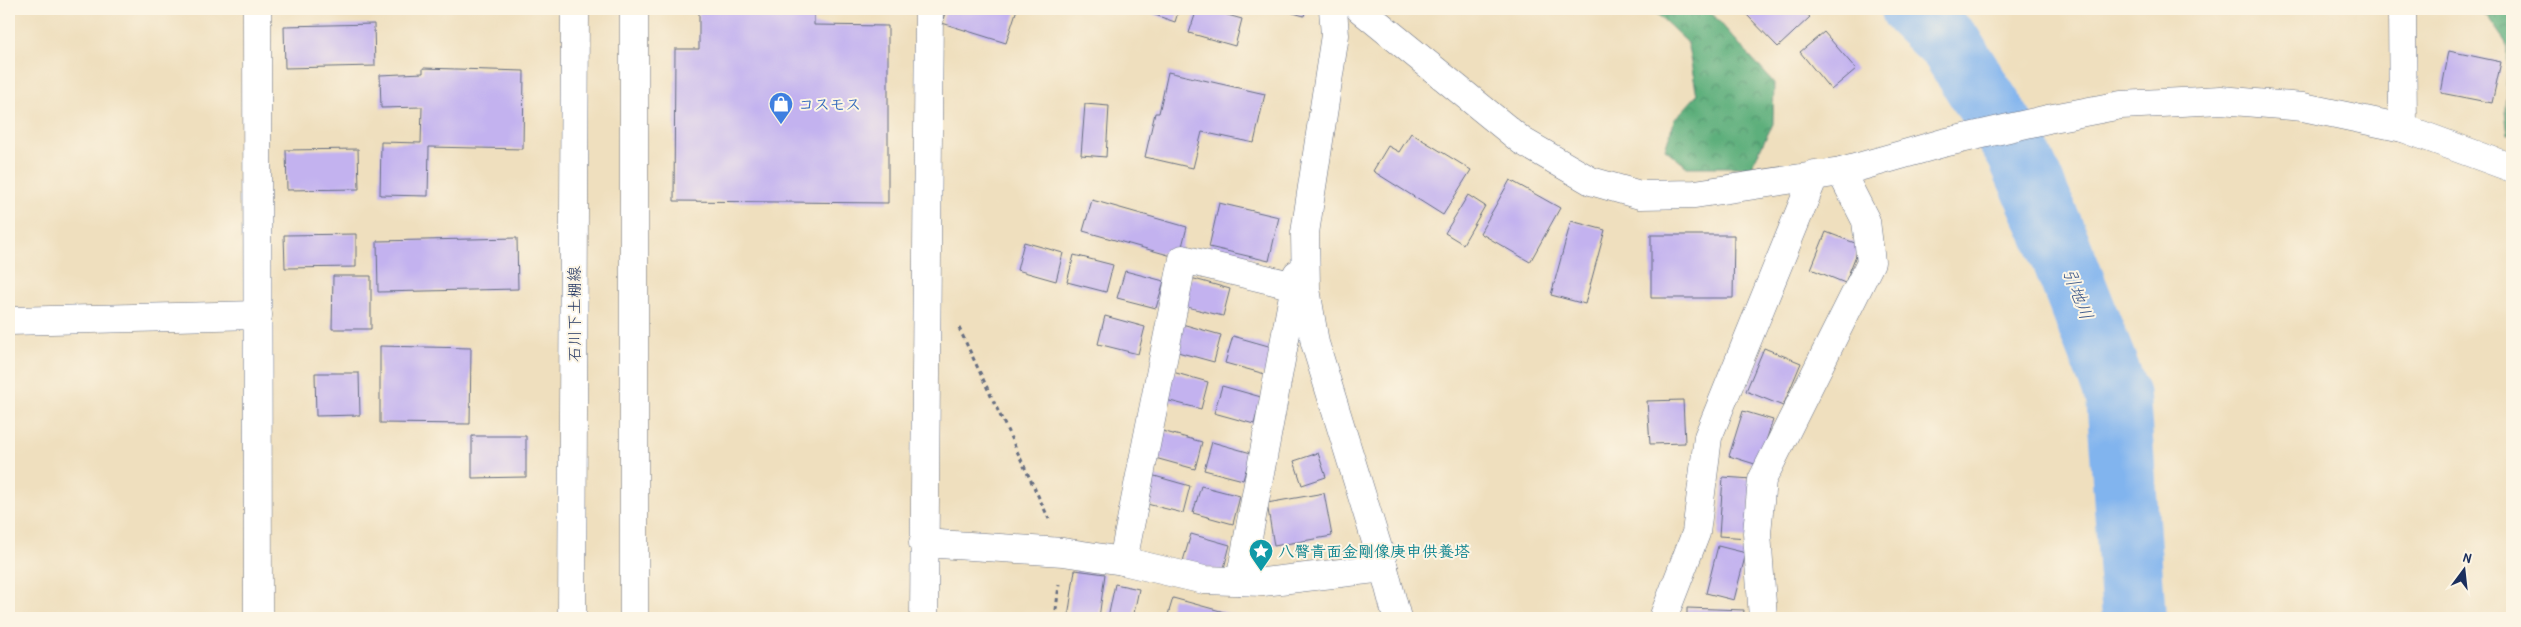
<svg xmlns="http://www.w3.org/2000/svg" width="2521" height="627" viewBox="0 0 2521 627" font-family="'Patrick Hand','Klee One',sans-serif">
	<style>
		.forest { fill: url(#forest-crowns); stroke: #3c6f6d }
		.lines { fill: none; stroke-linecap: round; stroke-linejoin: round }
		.river { stroke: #81b4ee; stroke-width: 64 }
		.building { fill: #c3b2ef }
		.minor-casing { stroke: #656d80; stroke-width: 29 }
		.path { stroke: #656d80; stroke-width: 3; stroke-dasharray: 4 4; stroke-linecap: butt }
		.minor { stroke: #fff; stroke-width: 28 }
		.labels { text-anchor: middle; stroke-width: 4; stroke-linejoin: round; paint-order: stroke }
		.shop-label { font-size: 16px; font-weight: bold; fill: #366cbe; stroke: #fcf5e5; text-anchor: start }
		.street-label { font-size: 16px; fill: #1b2f5e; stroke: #fcf5e5 }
		.culture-label { font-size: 16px; font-weight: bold; fill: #0d838f; stroke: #fcf5e5; text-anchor: start }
		.water-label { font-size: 18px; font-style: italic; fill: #3a5789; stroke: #fcf5e5 }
	</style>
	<defs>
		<pattern id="forest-crowns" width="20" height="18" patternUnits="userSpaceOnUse" patternTransform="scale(1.25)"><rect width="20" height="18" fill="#5daf7c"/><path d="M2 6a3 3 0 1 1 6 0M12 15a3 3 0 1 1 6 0" fill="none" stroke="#4c8f69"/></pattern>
	</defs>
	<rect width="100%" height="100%" fill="#fcf5e5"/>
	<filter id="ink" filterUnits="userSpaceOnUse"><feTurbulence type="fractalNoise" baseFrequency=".02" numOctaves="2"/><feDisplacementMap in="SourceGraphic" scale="10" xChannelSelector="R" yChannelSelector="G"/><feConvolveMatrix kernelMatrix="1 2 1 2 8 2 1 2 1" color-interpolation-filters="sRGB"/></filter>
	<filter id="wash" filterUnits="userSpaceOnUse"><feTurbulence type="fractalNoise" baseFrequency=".0096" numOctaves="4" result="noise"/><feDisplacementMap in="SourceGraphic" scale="20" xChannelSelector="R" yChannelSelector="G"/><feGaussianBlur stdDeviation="1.12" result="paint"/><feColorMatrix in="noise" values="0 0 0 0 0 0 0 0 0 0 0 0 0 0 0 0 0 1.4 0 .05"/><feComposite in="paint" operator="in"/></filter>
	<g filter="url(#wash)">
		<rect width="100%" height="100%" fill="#efdfbe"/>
		<g class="forest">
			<path d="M1652,9h56l66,74 -1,41 -22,43h-64l-22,-18 9,-29 23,-25 -10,-53z"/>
			<path d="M2469,9h43v126h-4l-3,-24 3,-65 -20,-29z"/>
		</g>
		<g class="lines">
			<path class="river" d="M1913,9l38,37 67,106 38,87 62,158 16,221"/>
		</g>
		<g id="blocks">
			<g class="building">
				<path d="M699,9h115v16l74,1v177l-214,-2 1,-152h24z"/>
				<path d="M946,9h71l-11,34 -64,-20z"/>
				<path d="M1138,9h41l-4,13z"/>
				<path d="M1197,9h9l36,10 -7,27 -46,-13z"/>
				<path d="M1279,9h27l-2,7z"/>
				<path d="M1749,9h52l9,8 -32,30 -33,-34z"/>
				<path d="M374,24l1,42 -90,2 -1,-42z"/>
				<path d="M1824,32l32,37 -25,21 -31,-38z"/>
				<path d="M2449,51l52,11 -9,41 -51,-10z"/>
				<path d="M423,68l101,3 -1,78 -94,-2 -1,49 -48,-1 1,-53 40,1 1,-36 -41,1 -1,-33 43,-2z"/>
				<path d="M1168,72l97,22 -11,49 -52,-11 -9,36 -48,-11 10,-44h4z"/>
				<path d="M1085,104l24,2 -3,51 -25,-2z"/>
				<path d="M1411,133l60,37 -28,45 -70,-44 15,-25 11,6z"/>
				<path d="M358,149l1,40 -72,1 -1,-40z"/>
				<path d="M1510,180l50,28 -30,54 -50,-29z"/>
				<path d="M1468,195l17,11 -22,38 -18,-11z"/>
				<path d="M1092,200l95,27 -8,31 -96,-27z"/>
				<path d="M1219,203l60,14 -10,44 -60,-14z"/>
				<path d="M1571,221l34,9 -20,74 -34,-9z"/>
				<path d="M1826,232l34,13 -15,38 -34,-14z"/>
				<path d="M356,234v33l-71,1 -1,-33z"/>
				<path d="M1651,235h83l-1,63h-82z"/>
				<path d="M517,238l1,51 -140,3 -1,-51z"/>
				<path d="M1024,242l39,11 -7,28 -39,-11z"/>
				<path d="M1074,255l39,10 -7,27 -39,-10z"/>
				<path d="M1125,271l39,10 -8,27 -39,-10z"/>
				<path d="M333,276h38v53h-39z"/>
				<path d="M1191,278l39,11 -7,27 -40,-10z"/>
				<path d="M1105,316l40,11 -7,27 -40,-10z"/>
				<path d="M1182,324l39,11 -7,27 -40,-11z"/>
				<path d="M1233,336l39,11 -7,27 -40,-11z"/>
				<path d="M380,346l91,2 -1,76 -90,-1z"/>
				<path d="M1764,348l37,15 -18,43 -37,-15z"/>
				<path d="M1169,371l39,11 -7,27 -39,-10z"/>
				<path d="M315,373h44l1,42 -44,1z"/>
				<path d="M1222,386l39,11 -7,27 -40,-11z"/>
				<path d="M1683,400l2,43 -35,1 -3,-43z"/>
				<path d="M1743,411l30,9 -15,45 -29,-9z"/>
				<path d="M1162,431l40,11 -7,27 -40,-11z"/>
				<path d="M472,436h54v41l-54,1z"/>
				<path d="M1212,442l39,11 -8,27 -39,-10z"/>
				<path d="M1318,453l8,24 -24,8 -8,-24z"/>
				<path d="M1151,475l39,11 -7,27 -40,-10z"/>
				<path d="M1723,477l29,2 -4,59 -29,-2z"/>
				<path d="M1201,486l39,10 -7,28 -40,-11z"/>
				<path d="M1324,493l8,43 -58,10 -7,-43z"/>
				<path d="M1191,534l39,11 -7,27 -40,-11z"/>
				<path d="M1718,546l28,7 -12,47 -28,-7z"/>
				<path d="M1075,570l30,4 -6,44h-31z"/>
				<path d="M1115,584l24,5 -6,29h-25z"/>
				<path d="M1173,598l73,20h-79z"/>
				<path d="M1687,608l57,2 -1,8h-56z"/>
			</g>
		</g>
	</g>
	<g filter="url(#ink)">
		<use href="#blocks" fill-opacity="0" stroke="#656d80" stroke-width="1"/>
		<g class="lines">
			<defs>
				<g id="minor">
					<path d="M257,9l1,609"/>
					<path d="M1333,9l2,26 -30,198 1,56 9,54 67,218 15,57"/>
					<path d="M1360,9l162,132 69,40 49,14 55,-1 146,-22 102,-29 105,-24 73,-14 100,-5 82,7 100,21 109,40"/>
					<path d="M2402,9l1,119"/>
					<path d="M9,321l249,-6"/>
					<path d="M923,543l140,9 60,9 81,19 59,2 121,-14"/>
					<path d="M1123,561l60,-302 112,27"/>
					<path d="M1240,581l57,-307"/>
					<path d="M572,618l3,-609"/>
					<path d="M634,618v-609"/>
					<path d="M924,618l5,-609"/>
					<path d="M1663,618l33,-85 12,-96 107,-263"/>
					<path d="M1763,618l-6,-85 5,-53 109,-218 -5,-41 -25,-49"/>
				</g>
			</defs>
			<use href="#minor" class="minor-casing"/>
			<g class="path">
				<path d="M959,328l90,191"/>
				<path d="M1055,618l4,-33"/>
			</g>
			<use href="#minor" class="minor"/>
		</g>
	</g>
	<defs>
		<symbol id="shop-pin" viewBox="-11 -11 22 30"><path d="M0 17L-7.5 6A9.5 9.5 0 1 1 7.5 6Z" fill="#3f7fe0" stroke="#fcf5e5"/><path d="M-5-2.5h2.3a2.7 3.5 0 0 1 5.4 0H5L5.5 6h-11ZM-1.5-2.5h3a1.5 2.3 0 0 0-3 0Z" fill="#fff"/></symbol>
		<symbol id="sight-pin" viewBox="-11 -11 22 30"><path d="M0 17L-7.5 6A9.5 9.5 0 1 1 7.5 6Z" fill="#0f9aa8" stroke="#fcf5e5"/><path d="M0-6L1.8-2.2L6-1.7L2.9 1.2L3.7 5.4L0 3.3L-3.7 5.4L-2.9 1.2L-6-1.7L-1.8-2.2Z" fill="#fff"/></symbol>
	</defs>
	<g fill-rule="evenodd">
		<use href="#shop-pin" x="767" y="90" width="28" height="38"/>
		<use href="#sight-pin" x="1247" y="537" width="28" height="38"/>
	</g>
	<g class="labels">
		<g class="shop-label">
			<text x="798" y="110">コスモス</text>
		</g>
		<g class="street-label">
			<text transform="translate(574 314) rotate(-90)" y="6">石川下土棚線</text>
		</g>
		<g class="culture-label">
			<text x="1278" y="557">八臀青面金剛像庚申供養塔</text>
		</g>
		<g class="water-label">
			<text transform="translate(2078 294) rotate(69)" y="6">引地川</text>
		</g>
	</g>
	<rect width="2521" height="627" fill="none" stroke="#fcf5e5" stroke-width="30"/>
	<g transform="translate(2464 570) rotate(15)" stroke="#fcf5e5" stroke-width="4" paint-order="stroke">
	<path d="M0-4L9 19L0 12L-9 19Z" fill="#1b2f5e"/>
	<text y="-8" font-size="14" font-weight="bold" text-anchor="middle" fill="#1b2f5e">N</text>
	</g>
</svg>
